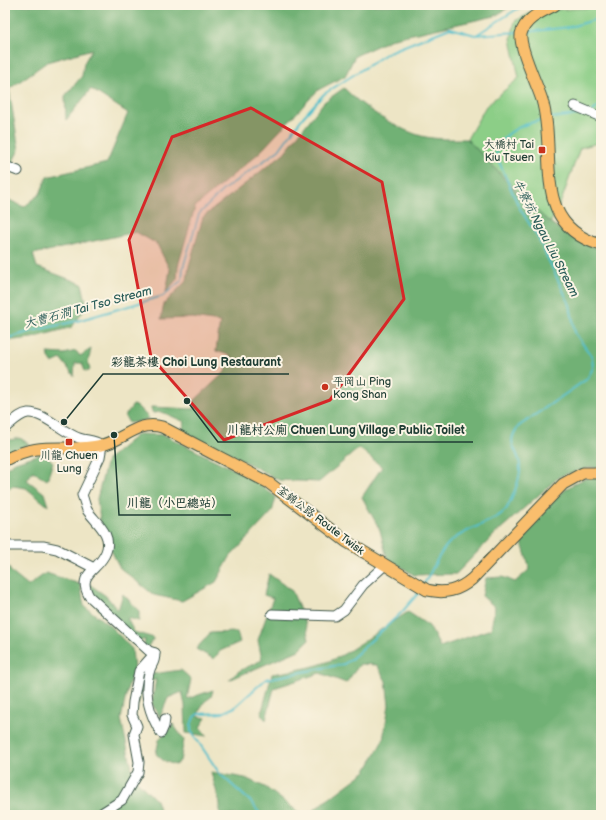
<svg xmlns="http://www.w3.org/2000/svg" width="606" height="820" viewBox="0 0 606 820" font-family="'Balsamiq Sans','LXGW WenKai TC',sans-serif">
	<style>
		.green { fill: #8cce87; stroke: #56865e }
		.forest { fill: #71b174; stroke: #487754 }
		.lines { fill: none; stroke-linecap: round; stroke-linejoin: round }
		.stream { stroke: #52bfcc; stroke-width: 2 }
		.minor-casing { stroke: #3e564a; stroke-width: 11 }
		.major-casing { stroke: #3e564a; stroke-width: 13 }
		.minor { stroke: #fff; stroke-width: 9 }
		.major { stroke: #f9be6d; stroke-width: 11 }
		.marked { fill: #d62828; fill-opacity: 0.2; stroke: #d62828; stroke-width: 3; stroke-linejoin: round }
		.poi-dot { fill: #c8321e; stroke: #fcf5e5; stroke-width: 1.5 }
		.labels { text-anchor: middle; stroke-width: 4; stroke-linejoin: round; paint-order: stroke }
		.poi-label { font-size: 11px; fill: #1f3d34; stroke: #fcf5e5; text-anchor: end }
		.street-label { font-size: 11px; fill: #1f3d34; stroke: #fcf5e5 }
		.water-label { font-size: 12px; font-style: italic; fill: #2c5e5a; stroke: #fcf5e5 }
		.leader { fill: none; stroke: #1f3d34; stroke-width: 1.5 }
		.callout-dot { fill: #1f3d34; stroke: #fcf5e5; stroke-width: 1.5 }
		.callout-label { font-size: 12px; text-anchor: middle; font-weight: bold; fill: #1f3d34; stroke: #fcf5e5; stroke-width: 4; stroke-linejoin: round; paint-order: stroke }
	</style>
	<rect width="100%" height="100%" fill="#fcf5e5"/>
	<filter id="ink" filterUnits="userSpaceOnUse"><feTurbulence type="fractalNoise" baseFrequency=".025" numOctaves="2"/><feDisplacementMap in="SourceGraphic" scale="8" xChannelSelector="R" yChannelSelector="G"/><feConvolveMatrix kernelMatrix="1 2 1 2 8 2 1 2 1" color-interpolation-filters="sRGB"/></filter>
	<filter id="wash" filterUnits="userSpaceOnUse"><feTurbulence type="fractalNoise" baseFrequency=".012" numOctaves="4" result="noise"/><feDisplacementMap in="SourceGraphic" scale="16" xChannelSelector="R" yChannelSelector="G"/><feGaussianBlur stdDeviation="0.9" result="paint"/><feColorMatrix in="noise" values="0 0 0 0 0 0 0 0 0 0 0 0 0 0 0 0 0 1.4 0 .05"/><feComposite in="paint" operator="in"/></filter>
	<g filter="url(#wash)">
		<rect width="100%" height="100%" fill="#ede5c5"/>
		<path class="green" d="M593,5h8v137l-21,6 -18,51 -12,25 -83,-85 19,-33 33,-28 -8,-39 4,-18 19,-10 55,-3z"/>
		<g class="forest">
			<path d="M5,5h508l-18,11 -101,22 -39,18 -10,20 -27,14 -58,62 -65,55 -17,59 -1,13 -11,13 4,-22 -13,-26 -21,-12 -103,22 4,13 45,17 5,22 -15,21 -40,11 -27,3v-143l19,9 16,-13 7,-17 60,-14 21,-50 -37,-24 -25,31 -1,-24 17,-20 2,-13 8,-14 -45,13 -38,27 10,61 -11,20 -3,-1z"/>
			<path d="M344,88c17,18 48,38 71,46 16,6 36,5 52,5 33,34 88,102 134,110v220l-9,-2 -32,9 -65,58 -39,40 -42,1 -27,-17 -7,-28 -18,-33 20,-30 -23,-19 -40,34 -40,-2 -52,-28 -45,-20 3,-10 -23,-10 -9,1 -2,-4v-2l43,2v-8l31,-29 7,-16 -16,-5 4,-29 -27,-4 -32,1 3,-15 23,-24 2,-14 14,-49 81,-64 40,-51z"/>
			<path d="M91,349l-3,14 2,7 -5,1 -3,-8h-7l-1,13 -13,-17 -9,4 -5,-10 17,1 12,-3 4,5z"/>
			<path d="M133,405l5,2 11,11 -7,3 -13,2 -4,-7z"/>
			<path d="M138,434l26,1 85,42 27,20 -4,15 -42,45 -14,25 -34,19 -28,-6 -34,-27 -18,-36 -5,-33 10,-39z"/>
			<path d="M20,438l9,6 -19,9 -4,-3 -1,-9z"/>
			<path d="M44,453l9,9 -6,18 -14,-9 -6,9 17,13 4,13 -22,-18 -13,-2 -8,6v-23l10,-7z"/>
			<path d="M593,477l8,1v337h-381v-11l-9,-32 34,6 20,9 36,27 10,-2 55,-41 17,-31 6,-35 -3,-24 -9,-16 -17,-1 -14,19 -26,-10 -46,15 -8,32 -5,-5 11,-41c24,-4 50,-7 72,-20 22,-13 42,-29 64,-42l21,14 11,21 51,-18 4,-22 -13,-11 4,-18 17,-1 12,5 15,-13 -9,-29c19,-22 41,-59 72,-63z"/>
			<path d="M5,562l7,11 16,13 18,-13 34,11 4,22 26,20 22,23 2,21 -6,16 -7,33 13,59 22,22 5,15h-156z"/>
			<path d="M269,574l23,17 13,31 4,18 -10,10 -70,30 10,-9 23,-11 -4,-20 15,-42 -9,-3z"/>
			<path d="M89,584l17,12 12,14 5,-16 16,17v10l-12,-3 7,14 20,6 -11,15 2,-14 -13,5 -33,-34z"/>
			<path d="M237,632l3,10 -20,9 -6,8 -18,-10 14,-16z"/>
			<path d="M181,670l10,9 -4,20 26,-9 -2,7 -7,5 -7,14 9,2 -6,9 7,9 -21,-3 -1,-28 -3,-13 -14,6 -8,19 -8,-13 4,-25 -12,6 -6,20 -1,-14 8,-16z"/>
			<path d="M173,724l11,16 -4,21 -5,4 -11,-4 -8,-7 3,-14z"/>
		</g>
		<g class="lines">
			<g class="stream">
				<path d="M526,32l44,-5 31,-9"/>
				<path d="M476,35l41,-26 18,-4"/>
				<path d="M598,107l3,2"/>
				<path d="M593,111l8,-7"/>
				<path d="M550,118l37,-4"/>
				<path d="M5,339l27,-8 45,-10 86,-25 19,-16 1,-12 16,-54 24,-24 56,-40 24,-33 21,-23 65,-42 61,-24 25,7 43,-3"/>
				<path d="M424,584c8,-13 15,-32 26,-42 15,-14 49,-21 57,-34 5,-10 14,-29 13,-41 0,-18 -17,-22 -1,-41l68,-47 6,-11 -1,-11 -17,-24 -5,-28 -33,-69 -18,-29 -23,-52c4,-22 26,-31 46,-35"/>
				<path d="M261,815l-10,-13 -31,-28 -29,-43v-6l3,-8 4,-3 24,-1 13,-6 31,-28 78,-15 6,-4 52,-48 18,-21"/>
			</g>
		</g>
	</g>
	<g filter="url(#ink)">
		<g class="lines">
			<defs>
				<g id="minor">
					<path d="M575,106l26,11"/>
					<path d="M5,166l13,5"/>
					<path d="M5,428c7,-5 14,-14 23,-15 15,-1 36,20 51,25 9,3 14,1 23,7l-2,12 -18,38c2,5 3,10 5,15 9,13 26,24 19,42 -7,19 -30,21 -17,44l60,55 6,2c0,12 -4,10 -6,20 -6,22 1,42 12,60l3,-7 1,-7"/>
					<path d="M5,546h38l14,3 37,19"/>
					<path d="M272,614l63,2 9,-6 19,-25 22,-20"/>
					<path d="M102,815l1,-3 19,-12 16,-28 1,-10 -5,-28 3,-8 -5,-11 1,-13 6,-31 16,-18"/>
				</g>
				<g id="major">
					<path d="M555,5c-13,7 -30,13 -34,29 -2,14 16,50 21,66 16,54 -13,124 59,145"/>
					<path d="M5,460c35,-20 61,-7 97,-15 22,-5 36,-25 60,-18l107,56 78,59 80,48c18,4 31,1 45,-11l91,-95 20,-11h18"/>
				</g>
			</defs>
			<use href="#minor" class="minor-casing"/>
			<use href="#major" class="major-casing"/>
			<use href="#minor" class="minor"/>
			<use href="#major" class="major"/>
		</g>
	</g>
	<path class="marked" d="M251,108l131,74 22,117 -74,101 -106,40 -73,-83 -22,-117 43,-103z"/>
	<g class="poi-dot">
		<rect x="538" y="146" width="8" height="8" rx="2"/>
		<circle cx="325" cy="387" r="4"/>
		<rect x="65" y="438" width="8" height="8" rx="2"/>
	</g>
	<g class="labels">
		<g class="poi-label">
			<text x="534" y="148">大橋村 Tai<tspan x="534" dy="13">Kiu Tsuen</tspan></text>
			<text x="333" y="385" text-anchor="start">平岡山 Ping<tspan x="333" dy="13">Kong Shan</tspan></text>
			<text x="69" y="459" text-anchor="middle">川龍 Chuen<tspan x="69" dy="13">Lung</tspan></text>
		</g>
		<g class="street-label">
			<text transform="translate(321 520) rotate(37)" y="4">荃錦公路 Route Twisk</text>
		</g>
		<g class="water-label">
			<text transform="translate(546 238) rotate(63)" y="4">牛寮坑 Ngau Liu Stream</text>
			<text transform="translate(88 307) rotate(-15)" y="4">大曹石澗 Tai Tso Stream</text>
		</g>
	</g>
	<path class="leader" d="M64 422L103 374H289M187 401L218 442H473M114 435L119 515H231"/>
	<g class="callout-dot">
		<circle cx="64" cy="422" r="4"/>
		<circle cx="187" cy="401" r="4"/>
		<circle cx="114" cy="435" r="4"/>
	</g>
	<g class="callout-label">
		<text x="196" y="366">彩龍茶樓 Choi Lung Restaurant</text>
		<text x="346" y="434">川龍村公廁 Chuen Lung Village Public Toilet</text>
		<text x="175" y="507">川龍（小巴總站）</text>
	</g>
	<rect width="606" height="820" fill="none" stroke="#fcf5e5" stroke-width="20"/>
</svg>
